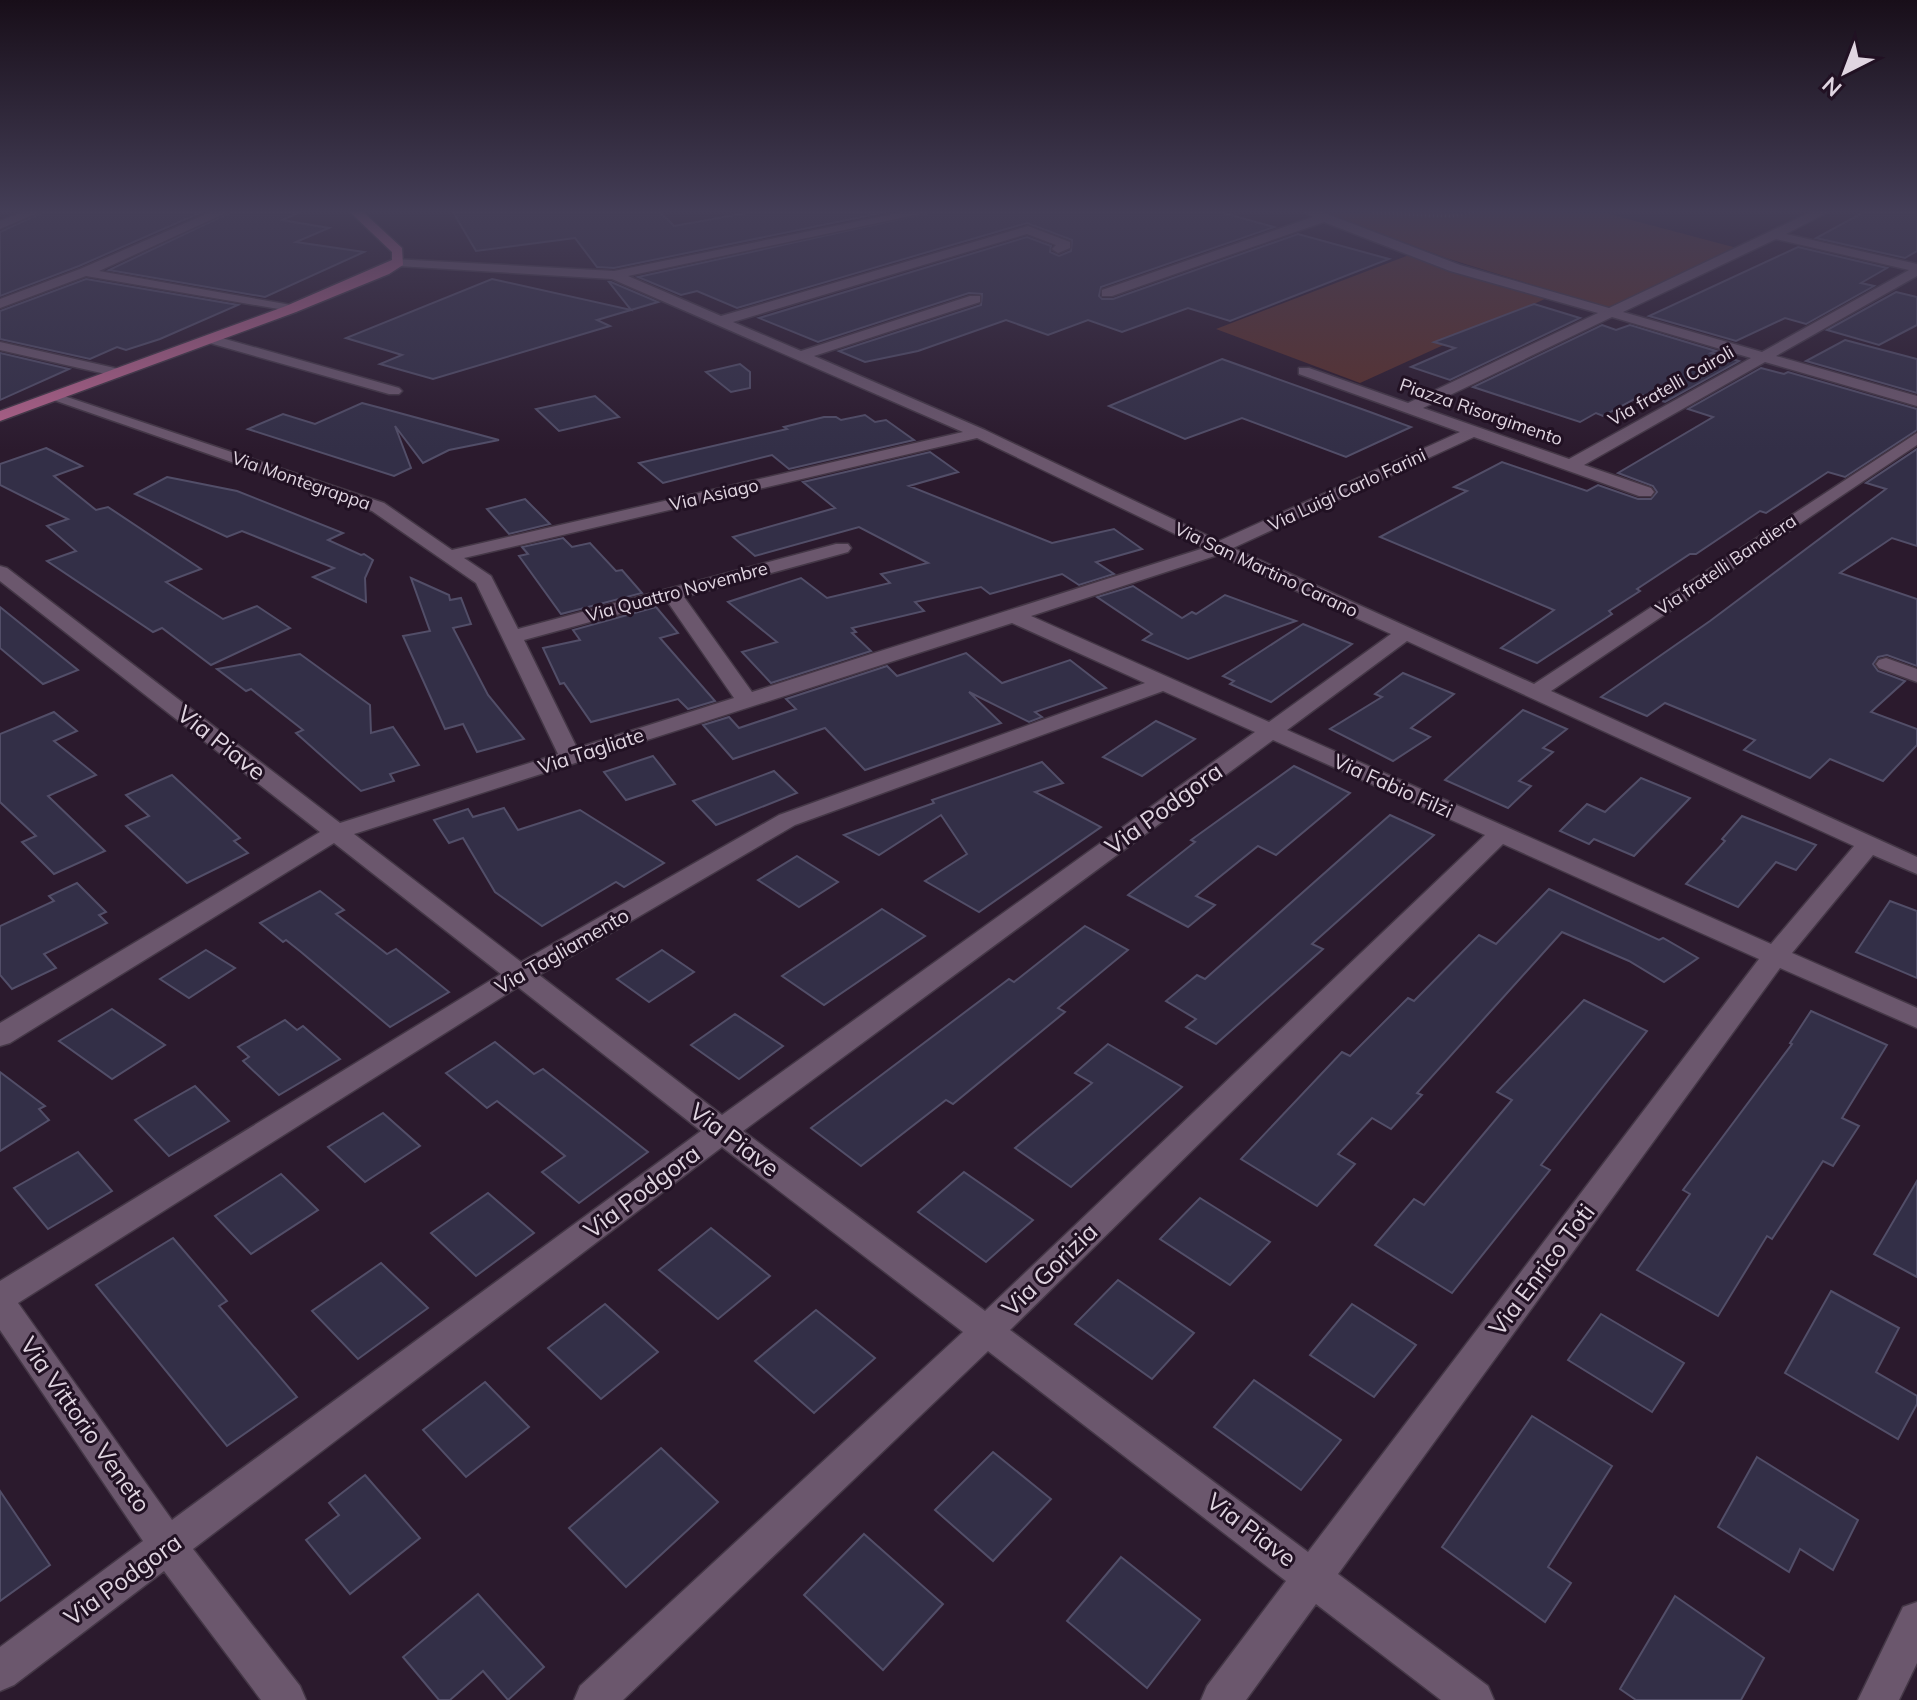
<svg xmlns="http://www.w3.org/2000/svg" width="1917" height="1700" viewBox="0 0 1917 1700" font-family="Mulish,sans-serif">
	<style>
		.green { fill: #5b302b }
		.building { fill: #332f47; stroke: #524e68; stroke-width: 2 }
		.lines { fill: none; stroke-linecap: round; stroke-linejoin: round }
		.minor-casing { stroke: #443746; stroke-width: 3 }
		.major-casing { stroke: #443746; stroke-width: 3 }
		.path { stroke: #887a89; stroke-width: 3; stroke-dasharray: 1 3; stroke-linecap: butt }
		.minor { fill: #6b576d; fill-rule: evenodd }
		.major { fill: #b2628a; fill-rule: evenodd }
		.labels { text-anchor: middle; stroke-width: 6; stroke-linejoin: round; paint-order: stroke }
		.far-street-label { font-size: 18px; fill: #e0d5e1; stroke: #211123 }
		.street-label { font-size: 20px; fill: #e0d5e1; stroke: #211123 }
		.near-street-label { font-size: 24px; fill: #e0d5e1; stroke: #211123 }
	</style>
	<rect width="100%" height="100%" fill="#2b1a2d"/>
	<g class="green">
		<path d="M1441,212l24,3 12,-3 128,1 132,35 -130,60 -161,-50 -120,-45z"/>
		<path d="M1409,255l138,43 -187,85 -144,-54z"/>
	</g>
	<g class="building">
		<path d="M43,212h159l-123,54 -79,30v-64z"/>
		<path d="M231,212h69l-18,8 47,8 -33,14 68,10 -99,45 -156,-27z"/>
		<path d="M453,212h207l14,14 78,-14h134l-272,56 -17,-1 -22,-29 -99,13z"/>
		<path d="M932,212h288l54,15 -173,60 -2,9 3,3h11l185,-65 91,25 -159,62 -42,-13 -66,24 -34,-12 -40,15 -42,-15 -88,31 -53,11 -26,-11 142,-46 1,-11 -13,-1 -151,49 -59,-24 268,-81 24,9 -1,6 9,4 12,-5 1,-11 -45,-17 -290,85 -40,-17 -16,4 -43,-18z"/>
		<path d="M1864,212h53v39l-12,7 -89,-20z"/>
		<path d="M1798,247l89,21 -26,15 13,3 -68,38 -21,-6 -49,23 -87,-25z"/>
		<path d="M86,279l152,26 -78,34 -34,11 -9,-3 -27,12 -90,-20v-28z"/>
		<path d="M492,279l139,31 -22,-28h2l47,20 -61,18 13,6 -177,53 -53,-15 22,-9 -56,-17z"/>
		<path d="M1896,292l21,5v28l-38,20 -52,-15z"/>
		<path d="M1534,304l46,14 -130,62 -39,-13 44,-19 -21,-6z"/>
		<path d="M1602,325l14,5 14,-5 86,26 -5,2 28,8 -74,41 -23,-7 -39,21 -7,-3 -16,9 -107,-35z"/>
		<path d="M1845,340l72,19v34l-111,-32z"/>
		<path d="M0,353l69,16 -69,31z"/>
		<path d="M1222,359l148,53 41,15 -65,30 -104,-39 -57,21 -76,-33z"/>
		<path d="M740,364l10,8v16l-19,4 -25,-20z"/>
		<path d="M1761,368l23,6 4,-2 129,37v21l-72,47 -17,-5 -62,41 -6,-2 -64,43h-6l-53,35 3,2 -31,20 3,3 -75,49 -36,-15 53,-38 -174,-73 87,-46 -13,-4 48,-25 85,29 11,-6 40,14h13l6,-7 -4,-6 -35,-13 95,-56 -25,-8z"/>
		<path d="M595,396l24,21 -60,14 -23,-22z"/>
		<path d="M362,403l19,5 118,32 -50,10 -26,13 -28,-37 16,42 -17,8 -146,-47 35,-15 32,10z"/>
		<path d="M865,415l10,7 11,-2 28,20 -125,29 -17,-14 -109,28 -24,-20 148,-34 -3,-2 40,-10h12l5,3z"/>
		<path d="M46,448l36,18 -28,10 42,34 12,-3 93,62 -35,13 57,37 34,-13 33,22 -79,37 -49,-37 -9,4 -106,-71 29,-10 -29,-25 21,-7 -68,-34v-21z"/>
		<path d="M1917,449v97l-25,-8 -52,35 77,26v67l-30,-11 -9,2 -5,7 5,7 27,10 -34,31 46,17v16l-34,36 -53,-22 -20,19 -66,-28 11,-10 -90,-37 -18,13 -46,-19 109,-76 176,-132 -20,-6z"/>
		<path d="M930,452l28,20 -49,14 143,57 62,-14 28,20 -46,13 18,12 -35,11 -17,-11 -72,20 -9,-7 -66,15 9,9 -72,17 4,4 -4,1 19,18 -100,32 -29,-31 35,-10 -49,-40 73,-24 26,20 63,-15 -9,-9 47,-11 -69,-36 -104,29 -22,-19 102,-29 -32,-26z"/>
		<path d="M167,477l70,14 106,42 -15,7 33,15 3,-1 9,6 -8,18 1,24 -53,-25 21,-9 -92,-37 -15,6 -92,-43z"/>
		<path d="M525,499l25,25 -41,10 -22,-25z"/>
		<path d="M563,538l9,9 18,-4 26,28 6,-1 20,23 -81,21 -42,-58 9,-2 -6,-7z"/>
		<path d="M411,578l38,17 1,5 11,-2 10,26 -18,4 35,67 36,44 -47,13 -14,-28 -18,5 -42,-93 27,-5z"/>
		<path d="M1133,586l49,32 10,-6 4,2 29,-19 71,26 -108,38 -45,-19 9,-6 -55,-37z"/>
		<path d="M0,607l78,63 -35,14 -43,-36z"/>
		<path d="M656,607l22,26 -18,5 55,63 -27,8 -10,-10 -87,23 -27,-39 -4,1 -17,-36 37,-8 -7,-10z"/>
		<path d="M1303,624l49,20 -81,58 -41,-18 4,-3 -11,-5z"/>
		<path d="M966,653l36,30 68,-23 36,28 -71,24 7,5 -13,5 -60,-30 32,31 -136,47 -40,-42 -92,31 -30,-34 26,-8 10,11 57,-19 -10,-10 101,-33 10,10z"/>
		<path d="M300,654l70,51 1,28 22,-6 26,38 -29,9 4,7 -33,10 -65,-58 7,-3 -52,-41 -5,2 -29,-22z"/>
		<path d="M1403,673l51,21 -43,34 19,9 -37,24 -63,-32 52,-32 -7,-3z"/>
		<path d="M1523,710l44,19 -24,19 10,4 -34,29 12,5 -23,22 -63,-28z"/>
		<path d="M54,712l23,19 -23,10 42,34 -48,21 57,55 -51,23 -32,-32 14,-6 -36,-34v-68z"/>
		<path d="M1156,721l39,18 -53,37 -39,-19z"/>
		<path d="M653,756l22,28 -49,16 -22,-28z"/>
		<path d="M1042,762l21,21 -28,9 66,35 -122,85 -54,-31 42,-27 -26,-39 -62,40 -35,-20 90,-32 -2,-3z"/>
		<path d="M1294,766l56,27 -74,62 -18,-9 -62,50 19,9 -27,22 -60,-32 67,-53 -4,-2z"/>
		<path d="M774,771l23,22 -81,32 -23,-24z"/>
		<path d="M172,775l68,63 -6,3 14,12 -61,30 -61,-57 23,-10 -23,-21z"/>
		<path d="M1641,778l49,20 -56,58 -40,-17 -5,5 -29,-13 27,-27 18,8z"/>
		<path d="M504,808l14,22 62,-20 84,53 -40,24 -8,-5 -74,44 -47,-34 -32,-54 -14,5 -15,-23 34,-11 5,8z"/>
		<path d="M1390,815l44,20 -122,109 11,5 -107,95 -30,-17 10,-8 -30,-18 31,-26 8,4z"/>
		<path d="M1742,816l74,29 -20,25 -20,-8 -38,45 -52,-23 39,-43 -3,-2z"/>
		<path d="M797,856l41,26 -39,25 -41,-27z"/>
		<path d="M77,883l29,29 -7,3 8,8 -63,31 12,14 -44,21 -12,-14v-49l54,-25 -5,-5z"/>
		<path d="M1549,889l110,51 4,-2 35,20 -34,24 -35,-21 -67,-29 -145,161 5,2 -31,34 -19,-11 -34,36 17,10 -38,42 -76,-47 101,-107 8,4 58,-58 6,3 65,-66 17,9z"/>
		<path d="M320,891l24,19 -8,4 51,40 9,-5 53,43 -59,35 -89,-75 -15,-12 -3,2 -23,-19z"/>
		<path d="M1890,901l27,10v67l-61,-26z"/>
		<path d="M882,909l43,27 -101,69 -42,-29z"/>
		<path d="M1085,926l43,24 -70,58 7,4 -112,92 -7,-4 -85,66 -50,-38 198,-149 5,3z"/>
		<path d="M206,950l29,18 -46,30 -29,-19z"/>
		<path d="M662,950l32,22 -45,30 -32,-23z"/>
		<path d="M1584,1000l63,31 -106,134 9,5 -98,123 -77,-48 39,-46 10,6 88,-105 -15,-8z"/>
		<path d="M112,1009l53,36 -53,34 -53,-38z"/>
		<path d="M1811,1011l76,34 -45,73 17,8 -26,40 -10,-5 -51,78 -5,-3 -49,80 -81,-46 53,-76 -7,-4 109,-146 -2,-1z"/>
		<path d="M735,1014l48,32 -44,33 -48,-34z"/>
		<path d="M285,1020l12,10 6,-4 37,33 -61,36 -36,-34 6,-4 -11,-10z"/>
		<path d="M495,1042l39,32 9,-5 105,83 -69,51 -37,-31 23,-16 -68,-55 -10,7 -41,-35z"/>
		<path d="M1108,1044l74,43 -111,100 -56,-39 77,-65 -17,-10z"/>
		<path d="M0,1072l45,34 -6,3 10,11 -49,31z"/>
		<path d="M195,1086l34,35 -60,35 -34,-36z"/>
		<path d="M383,1113l37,33 -55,36 -37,-35z"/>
		<path d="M78,1152l34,39 -64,38 -34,-41z"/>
		<path d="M964,1172l69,48 -47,42 -68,-50z"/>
		<path d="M281,1174l37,36 -67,44 -36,-38z"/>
		<path d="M1917,1181v96l-43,-23z"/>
		<path d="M488,1193l46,40 -58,43 -45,-43z"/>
		<path d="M1200,1198l70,44 -40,43 -70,-46z"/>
		<path d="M711,1228l59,48 -52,43 -59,-49z"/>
		<path d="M173,1238l54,63 -8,5 78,91 -70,49 -131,-161z"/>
		<path d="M381,1263l47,45 -70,51 -46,-48z"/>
		<path d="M1118,1280l76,53 -42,46 -77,-55z"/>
		<path d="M1831,1291l68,37 -23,44 41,24v8l-19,35 -113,-66z"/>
		<path d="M605,1304l53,48 -57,47 -53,-51z"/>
		<path d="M1352,1304l64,41 -42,52 -64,-42z"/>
		<path d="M816,1310l59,48 -61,55 -59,-52z"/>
		<path d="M1601,1314l83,49 -32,49 -84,-52z"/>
		<path d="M1254,1380l87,60 -40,50 -87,-63z"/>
		<path d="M485,1382l44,45 -63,50 -43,-47z"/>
		<path d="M1532,1416l80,50 -64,101 23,16 -26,39 -103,-75z"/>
		<path d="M661,1448l57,54 -92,85 -57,-59z"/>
		<path d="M993,1452l58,47 -58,62 -58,-51z"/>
		<path d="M1757,1457l101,63 -25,50 -33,-21 -11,23 -71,-45z"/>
		<path d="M365,1475l55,63 -70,56 -44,-54 33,-25 -10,-12z"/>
		<path d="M0,1491l50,74 -50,36z"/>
		<path d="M864,1534l79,70 -60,66 -79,-75z"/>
		<path d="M1121,1557l79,63 -53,68 -80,-67z"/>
		<path d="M478,1594l66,73 -36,33 -25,-29 -33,29h-11l-36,-43z"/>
		<path d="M1675,1596l89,62 -23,42h-105l-16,-11z"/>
	</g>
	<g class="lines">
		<defs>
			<g id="minor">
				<path d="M22,212h18l-40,17v-8z"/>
				<path d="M211,212h17l-129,59 192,34 7,4 -2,3 -210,-36 -86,32v-9l80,-30z"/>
				<path d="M903,212h26l-301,64 93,40 307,-90 42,16v6l-12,5 -6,-4 4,-4 -29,-11 -294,88 68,29 169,-55h10v6l-166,54 171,74 234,111 241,-109 -161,-58v-6h10l99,35 190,-90 -148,-42 -126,-49 -212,74h-10v-6l211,-73 -9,-5h18l138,53 149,43 202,-96h17l-42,22 131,30v12l-141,80 141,40v10l-152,-44 -181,103 67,23 3,4 -3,4h-12l-165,-59 -241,111 301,136 383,-251v12l-366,246 366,166v17l-44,-19 -81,98 125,55v20l-137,-60 -442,606 150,112 6,14h-53l-125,-96 -70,96h-45l6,-14 79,-105 -298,-230 -365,349h-49l6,-14 383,-354 -241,-185 -529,402 107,137 6,14h-45l-97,-129 -150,114 -14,6v-44l143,-106 -143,-211v-49l501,-307 -167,-131 -324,200 -10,3v-23l320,-191 -320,-251v-15l7,2 333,255 218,-69 -82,-171 -104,-72 -327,-114 8,-5 5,2 326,109 68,47 511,-118 -351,-153 -214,-13 -6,-4 1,-3 221,12zM1776,239l133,31 -147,82 -139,-40zM1612,317l139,41 -182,101 -146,-51zM977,438l227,110 -452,144 -68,-95 164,-45 3,-4 -3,-4h-12l-318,85 -27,-53 -27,-18zM1218,555l173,79 -122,88 -238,-106zM667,601l67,97 -157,50 -53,-108zM1012,623l133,60 -366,132 -258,147 -167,-128zM1407,641l447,205 -83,98 -484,-214zM1163,691l92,41 -533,383 -183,-140 256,-150zM1273,740l212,95 -500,476 -242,-180zM1503,844l256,115 -451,593 -298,-222zM518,987l183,144 -529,389 -154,-217z"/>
				<path d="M211,335l188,53 3,3 -3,3h-10l-183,-52v-6z"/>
				<path d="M0,342l119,27 7,4 -7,4 -119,-27z"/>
				<path d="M1886,658l31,11v13l-38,-14 -3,-4 3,-4z"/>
				<path d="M1917,1602v61l-18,37h-41l45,-93z"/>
			</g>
			<path id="major" d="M350,212h13l39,36 1,17 -14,9 -93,38 -296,109v-10l286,-105 106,-46v-8z"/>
		</defs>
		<use href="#minor" class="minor-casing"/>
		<use href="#major" class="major-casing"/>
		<path class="path" d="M1373,213l78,3 25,-4"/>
		<use href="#minor" class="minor"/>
		<use href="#major" class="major"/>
	</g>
	<linearGradient id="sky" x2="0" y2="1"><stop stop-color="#180e19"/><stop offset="0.47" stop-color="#443e57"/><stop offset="1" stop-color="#443e57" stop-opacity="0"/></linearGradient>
	<rect width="1917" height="450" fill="url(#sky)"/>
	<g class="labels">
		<g class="far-street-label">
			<text transform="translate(1671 386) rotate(-30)" y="6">Via fratelli Cairoli</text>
			<text transform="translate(1481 412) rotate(19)" y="6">Piazza Risorgimento</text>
			<text transform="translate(301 481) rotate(19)" y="6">Via Montegrappa</text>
			<text transform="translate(1347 490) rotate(-25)" y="6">Via Luigi Carlo Farini</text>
			<text transform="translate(714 495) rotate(-13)" y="6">Via Asiago</text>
			<text transform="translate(1726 565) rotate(-34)" y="6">Via fratelli Bandiera</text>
			<text transform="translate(1266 570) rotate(25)" y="6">Via San Martino Carano</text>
			<text transform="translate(677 592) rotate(-15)" y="6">Via Quattro Novembre</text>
		</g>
		<g class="street-label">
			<text transform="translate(591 751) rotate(-18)" y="7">Via Tagliate</text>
			<text transform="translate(1393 786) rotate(24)" y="7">Via Fabio Filzi</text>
			<text transform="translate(562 951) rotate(-30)" y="7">Via Tagliamento</text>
		</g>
		<g class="near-street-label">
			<text transform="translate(221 743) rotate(38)" y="8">Via Piave</text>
			<text transform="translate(1164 809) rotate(-36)" y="8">Via Podgora</text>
			<text transform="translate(734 1140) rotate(37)" y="8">Via Piave</text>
			<text transform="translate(642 1192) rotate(-37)" y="8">Via Podgora</text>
			<text transform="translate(1050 1270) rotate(-44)" y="8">Via Gorizia</text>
			<text transform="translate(1542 1270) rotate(-53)" y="8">Via Enrico Toti</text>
			<text transform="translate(85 1425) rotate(55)" y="8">Via Vittorio Veneto</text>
			<text transform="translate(1251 1530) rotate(37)" y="8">Via Piave</text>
			<text transform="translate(123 1580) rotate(-36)" y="8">Via Podgora</text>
		</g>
	</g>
	<g transform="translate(1845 72) rotate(222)" stroke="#211123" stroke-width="6" paint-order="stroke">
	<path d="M0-6L14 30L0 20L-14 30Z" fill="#e0d5e1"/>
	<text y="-12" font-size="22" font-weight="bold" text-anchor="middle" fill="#e0d5e1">N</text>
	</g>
</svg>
